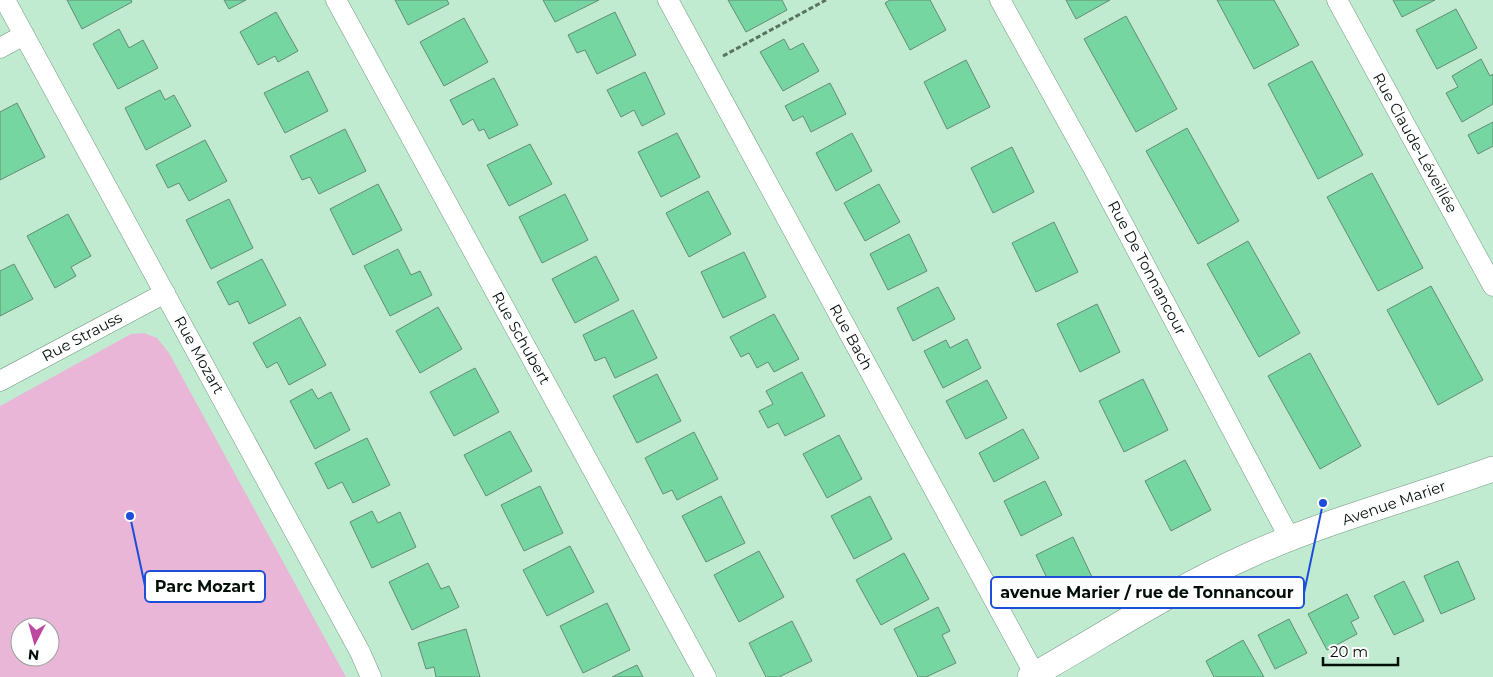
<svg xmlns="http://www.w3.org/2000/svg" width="1493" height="677" viewBox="0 0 1493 677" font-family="Montserrat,sans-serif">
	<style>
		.green { fill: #e9b6d8; fill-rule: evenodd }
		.building { fill: #75d6a2; stroke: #648c75 }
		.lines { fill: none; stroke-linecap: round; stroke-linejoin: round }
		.minor-casing { stroke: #719982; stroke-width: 21 }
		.tertiary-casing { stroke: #719982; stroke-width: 26 }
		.path { stroke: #587363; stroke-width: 3; stroke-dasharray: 5 2.5; stroke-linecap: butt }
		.minor { stroke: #fff; stroke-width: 20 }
		.tertiary { stroke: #fff; stroke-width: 25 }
		.labels { text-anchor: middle; stroke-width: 4.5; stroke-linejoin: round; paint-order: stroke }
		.street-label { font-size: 15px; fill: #020f07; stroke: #fff }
		.leader { fill: none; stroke: #1d4ed8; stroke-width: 2 }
		.callout-dot { fill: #1d4ed8; stroke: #fff; stroke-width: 2 }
		.callout { fill: #fff; stroke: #1d4ed8; stroke-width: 2 }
		.callout-label { font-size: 16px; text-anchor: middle; font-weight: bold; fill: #020f07 }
	</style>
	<rect width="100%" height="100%" fill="#c0ebd1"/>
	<path class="green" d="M144,333l13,5 12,15 177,324h-346v-271l131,-72zM20,627h30v30h-30z"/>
	<g class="building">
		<path d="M67,0h64l1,2 -50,27z"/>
		<path d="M224,0h22l-17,9z"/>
		<path d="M395,0h52l2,4 -41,21z"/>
		<path d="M543,0h56l-44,22z"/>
		<path d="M728,0h54l5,10 -41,22z"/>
		<path d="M890,0h40l16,30 -36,20 -25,-47z"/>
		<path d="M1066,0h44l-34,19z"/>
		<path d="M1217,0h57l25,45 -45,24z"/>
		<path d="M1393,0h42l-33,17z"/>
		<path d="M1456,9l21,39 -40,21 -21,-39z"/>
		<path d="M276,12l22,39 -20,11 -3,-6 -17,9 -18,-33z"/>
		<path d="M615,12l21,43 -39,19 -12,-24 -8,3 -9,-18z"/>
		<path d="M1126,16l51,93 -41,23 -52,-93z"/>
		<path d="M464,18l24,44 -44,24 -24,-44z"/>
		<path d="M119,29l10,19 14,-8 15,28 -40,21 -25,-45z"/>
		<path d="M784,39l6,11 13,-7 16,28 -36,20 -23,-39z"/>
		<path d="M1481,59l9,17 3,-2v30l-31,18 -16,-29 12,-6 -6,-11z"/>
		<path d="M966,60l24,47 -43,22 -23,-47z"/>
		<path d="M1312,61l51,94 -45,24 -50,-95z"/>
		<path d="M308,71l20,40 -43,22 -21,-40z"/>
		<path d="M645,72l20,42 -23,12 -8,-16 -13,7 -14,-27z"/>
		<path d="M494,78l24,47 -29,14 -5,-10 -5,2 -6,-12 -10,6 -13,-25z"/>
		<path d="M830,83l16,31 -35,18 -8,-16 -10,5 -8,-15z"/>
		<path d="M160,90l5,10 9,-5 17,31 -45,24 -21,-42z"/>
		<path d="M17,103l28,54 -45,23v-68z"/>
		<path d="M1493,122v24l-15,8 -10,-19z"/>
		<path d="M1187,128l52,93 -41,23 -52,-93z"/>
		<path d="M345,129l21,42 -47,23 -9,-17 -8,3 -12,-24z"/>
		<path d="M677,133l23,44 -39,20 -23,-45z"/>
		<path d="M852,133l20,38 -36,20 -20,-38z"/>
		<path d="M205,140l22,41 -38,20 -10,-18 -11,5 -12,-23z"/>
		<path d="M530,144l22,40 -43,22 -22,-41z"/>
		<path d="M1012,147l22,45 -41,21 -22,-45z"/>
		<path d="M1372,173l51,95 -45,23 -51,-94z"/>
		<path d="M378,184l24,46 -49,25 -23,-46z"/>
		<path d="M879,184l21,38 -35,19 -21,-38z"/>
		<path d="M708,191l23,43 -42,23 -23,-44z"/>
		<path d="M565,194l23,46 -46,23 -23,-46z"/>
		<path d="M229,199l24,49 -42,21 -25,-49z"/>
		<path d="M68,214l23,42 -20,11 5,9 -21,12 -28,-52z"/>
		<path d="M1054,222l24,50 -42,20 -24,-49z"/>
		<path d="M909,234l18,37 -39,19 -18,-36z"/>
		<path d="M1248,241l52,92 -41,24 -52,-93z"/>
		<path d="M398,249l13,26 9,-4 12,24 -42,21 -26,-50z"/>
		<path d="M744,252l22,45 -43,21 -22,-46z"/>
		<path d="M596,256l23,44 -44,23 -23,-44z"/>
		<path d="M262,259l24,46 -37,19 -11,-23 -9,4 -12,-23z"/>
		<path d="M14,264l19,35 -33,17v-45z"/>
		<path d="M1431,286l52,94 -45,25 -51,-95z"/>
		<path d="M938,287l17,32 -42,22 -16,-33z"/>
		<path d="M1097,304l23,48 -40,20 -23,-48z"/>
		<path d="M438,307l24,42 -42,24 -24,-42z"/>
		<path d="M633,310l24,48 -42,20 -10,-21 -10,4 -12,-26z"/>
		<path d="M774,314l25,45 -25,13 -6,-10 -11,6 -8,-15 -8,4 -11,-20z"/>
		<path d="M300,317l26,48 -37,20 -12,-23 -10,6 -14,-25z"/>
		<path d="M967,339l14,29 -38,20 -19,-37 22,-11 4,8z"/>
		<path d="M1310,353l51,93 -41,23 -52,-93z"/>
		<path d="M475,368l24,44 -45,24 -24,-44z"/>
		<path d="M802,372l23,44 -40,20 -7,-13 -10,5 -9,-17 14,-7 -7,-13z"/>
		<path d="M657,374l24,47 -44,22 -24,-47z"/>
		<path d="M1143,379l25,51 -44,22 -25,-51z"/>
		<path d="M987,380l20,38 -41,21 -20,-38z"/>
		<path d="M312,389l6,10 13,-7 19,38 -35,19 -25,-48z"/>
		<path d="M1023,429l16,29 -45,24 -15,-29z"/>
		<path d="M510,431l22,40 -46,25 -22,-41z"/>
		<path d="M694,432l24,47 -41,21 -5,-10 -9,4 -18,-36z"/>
		<path d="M839,435l23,44 -35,19 -24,-44z"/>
		<path d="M367,438l23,47 -37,18 -11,-21 -14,7 -13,-26z"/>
		<path d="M1185,460l26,50 -40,21 -26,-50z"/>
		<path d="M1045,481l17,34 -41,21 -17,-35z"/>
		<path d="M540,486l23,47 -39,18 -23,-46z"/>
		<path d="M721,496l24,47 -39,19 -24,-46z"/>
		<path d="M870,496l22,43 -38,20 -23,-43z"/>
		<path d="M372,511l6,12 22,-11 16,35 -44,21 -22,-46z"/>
		<path d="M1073,537l19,40 -37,18 -19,-40z"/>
		<path d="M570,546l24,46 -47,24 -24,-46z"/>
		<path d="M759,551l25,46 -45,25 -25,-47z"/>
		<path d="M904,553l25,46 -48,26 -25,-45z"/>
		<path d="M1458,561l17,38 -34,15 -17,-38z"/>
		<path d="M428,563l13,26 8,-3 10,21 -47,23 -23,-48z"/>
		<path d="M1404,581l20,40 -30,14 -20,-39z"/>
		<path d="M1347,594l12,24 -8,4 6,12 -30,16 -19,-36z"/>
		<path d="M607,603l23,47 -47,23 -23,-47z"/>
		<path d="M938,607l12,24 -8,4 14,28 -30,14h-8l-24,-48z"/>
		<path d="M1289,619l18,34 -32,16 -17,-34z"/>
		<path d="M792,621l20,40 -33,16h-13l-17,-34z"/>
		<path d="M466,629l14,48h-44l-2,-10 -8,2 -8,-26z"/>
		<path d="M1243,640l21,37h-50l-8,-16z"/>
		<path d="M637,665l6,12h-31z"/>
	</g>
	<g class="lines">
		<defs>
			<g id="minor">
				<path d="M5,0l355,652 11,25"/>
				<path d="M336,0l370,677"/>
				<path d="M668,0l367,675"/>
				<path d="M1000,0l96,173 194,366"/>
				<path d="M1337,0l156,286"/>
				<path d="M0,48l24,-13"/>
				<path d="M0,381l165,-88"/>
			</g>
			<path id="tertiary" d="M1030,677c73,-41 143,-88 220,-122 78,-35 162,-57 243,-86"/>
		</defs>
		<use href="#minor" class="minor-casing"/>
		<use href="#tertiary" class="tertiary-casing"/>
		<path class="path" d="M723,56l103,-56"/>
		<use href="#minor" class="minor"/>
		<use href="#tertiary" class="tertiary"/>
	</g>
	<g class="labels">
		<g class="street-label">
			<text transform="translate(1415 143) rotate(61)" y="5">Rue Claude-Léveillée</text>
			<text transform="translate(1147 268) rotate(62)" y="5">Rue De Tonnancour</text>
			<text transform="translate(82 337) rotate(-28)" y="5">Rue Strauss</text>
			<text transform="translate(851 337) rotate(61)" y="5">Rue Bach</text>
			<text transform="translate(521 338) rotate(61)" y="5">Rue Schubert</text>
			<text transform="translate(199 355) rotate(61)" y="5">Rue Mozart</text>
			<text transform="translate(1394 503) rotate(-19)" y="5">Avenue Marier</text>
		</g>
	</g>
	<path class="leader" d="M130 516L145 586M1323 503L1304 593"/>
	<g class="callout-dot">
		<circle cx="130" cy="516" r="5"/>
		<circle cx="1323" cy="503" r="5"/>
	</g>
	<g class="callout">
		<rect x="145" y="571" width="120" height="31" rx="5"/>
		<rect x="991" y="577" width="313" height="31" rx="5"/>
	</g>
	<g class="callout-label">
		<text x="205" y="592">Parc Mozart</text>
		<text x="1147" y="598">avenue Marier / rue de Tonnancour</text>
	</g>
	<g transform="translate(35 642) rotate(186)"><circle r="24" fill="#ffffff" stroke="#9a9f9c"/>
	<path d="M0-4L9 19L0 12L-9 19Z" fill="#bd48a0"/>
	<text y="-8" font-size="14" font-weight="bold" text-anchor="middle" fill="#020f07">N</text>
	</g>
	<path d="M1323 657v8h75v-8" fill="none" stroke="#020f07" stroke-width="2.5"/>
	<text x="1330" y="657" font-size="15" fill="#020f07" stroke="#ffffff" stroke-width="4" paint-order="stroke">20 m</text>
</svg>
